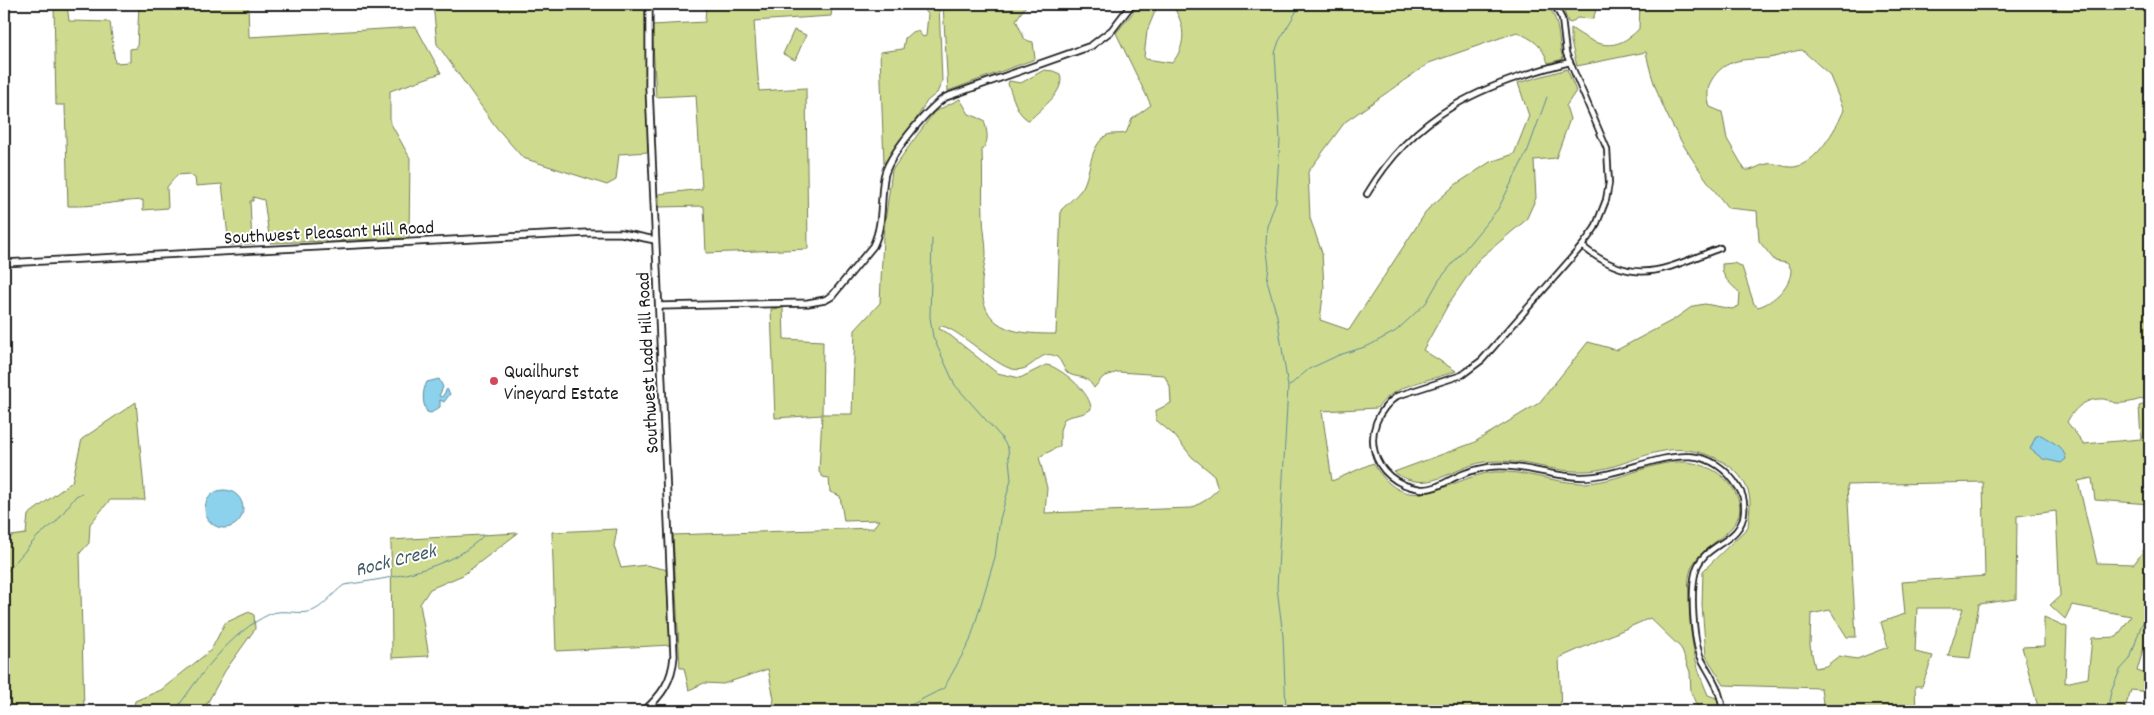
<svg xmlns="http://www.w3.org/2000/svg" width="2154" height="715" viewBox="0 0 2154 715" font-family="Dekko,sans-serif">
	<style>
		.green { fill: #cedb8f; stroke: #757c56; fill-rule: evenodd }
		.water { fill: #8cd2ed; stroke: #5f8999 }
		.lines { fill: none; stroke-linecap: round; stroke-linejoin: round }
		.stream { stroke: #5f8999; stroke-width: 1 }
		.street-casing { stroke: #1c1c1c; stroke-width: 8 }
		.secondary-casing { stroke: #1c1c1c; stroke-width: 9 }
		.street { stroke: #fff; stroke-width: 4.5 }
		.secondary { stroke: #fff; stroke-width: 5.5 }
		.poi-dot { fill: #d1495b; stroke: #fff; stroke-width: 2 }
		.labels { text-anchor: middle; stroke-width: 4; stroke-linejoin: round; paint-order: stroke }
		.street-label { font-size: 19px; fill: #1c1c1c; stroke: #fff }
		.poi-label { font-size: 19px; fill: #1c1c1c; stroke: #fff; text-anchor: start }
		.water-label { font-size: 20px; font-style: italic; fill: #435c65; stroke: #fff }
	</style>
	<rect width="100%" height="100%" fill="#fff"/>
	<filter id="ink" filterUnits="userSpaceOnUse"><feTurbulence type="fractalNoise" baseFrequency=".02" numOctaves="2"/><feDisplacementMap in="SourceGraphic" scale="10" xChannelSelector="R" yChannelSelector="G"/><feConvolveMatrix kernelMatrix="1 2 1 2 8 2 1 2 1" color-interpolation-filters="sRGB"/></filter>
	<g filter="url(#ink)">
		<g class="green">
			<path d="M54,4h13l2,17 41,1 5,41 15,-1v-13l7,-1 2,-44h109l1,33 167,-10 25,46 -51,18v31l20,36 -1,80 -139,5 -6,-43 -11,-3v4h-3l2,43 -23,1 -7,-61 -26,2 -1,-8 -6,-4 -12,1 -10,12 1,21 -25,2v-10c-26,1 -49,7 -75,6l-3,-101h-9z"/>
			<path d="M433,4h212l3,148 -29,2 -3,26 -9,5 -84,-27 -27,-31 -59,-83z"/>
			<path d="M706,4h101v5h25l-1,7 -77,5 5,70 47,-3 2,161 -102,4 -2,-47 -45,1v-13l43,-5 -6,-94 -40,2 -4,-72 53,-3z"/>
			<path d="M919,4h20l3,77 -5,12 -10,8 -13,22 -30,41 -4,-112 23,-3 2,-11 7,-6 6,-1 5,6 3,-1 2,-22z"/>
			<path d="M943,4h84l-11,16 9,20 8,2 2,17 -87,32z"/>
			<path d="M1140,4h18l-11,27 -3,26 2,2 26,4c16,-19 13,-41 -1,-59h375c15,15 11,36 17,55l-15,4c-5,-18 -16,-24 -31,-31l-88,31 -84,59 -37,50 2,46 12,35 2,35 -4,32 29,10 79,-121 27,-24 35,-23 24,-8 15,-38 -11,-33 49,-14 9,22 -10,15 4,13 -14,39 -22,2 2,38 -10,22 -47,39 -30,44 -26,47 33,21c-28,11 -59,11 -79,37l-55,3 10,70 41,-18c36,60 74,14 121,9 30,-2 59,11 89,11 45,0 84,-36 128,-14 10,5 19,13 24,23 21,39 -34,48 -44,77 -4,11 -2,23 -2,34 1,33 5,61 19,92l11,4v12h-20l-8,-19 -1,-20 -9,-24 -31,-30 -91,40 2,53h-789l2,-12 -6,-30 -45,15 -19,-1 -15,7 -5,-22h-4l-7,-133 200,-7 6,-8 -35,1 -4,-25 -10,-4 -1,-14 -6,-1 -4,-5 3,-57 -47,3 -4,-109 12,-1 1,31 39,2 -1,73h30l3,-84 25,-27 3,-66 9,-67 42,-58 26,-13 9,15 15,6c3,12 6,20 -2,30 1,22 0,44 1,66 0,13 3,25 3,38 -1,12 -5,23 -4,35 2,44 39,45 74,45l5,-124c7,-7 17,-15 22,-23 8,-16 6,-37 21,-50 5,-5 14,-2 22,-4l6,-14 19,-14 -35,-72zM940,326c13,-1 50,35 69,42 24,9 29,-22 48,-11 5,4 6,12 11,16 5,4 13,3 18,6 3,1 6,6 8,9l9,-11 15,-5 46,3 6,11 1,17 -16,8 1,9 18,15 18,22 22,18 4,14 -12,11 -14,8 -147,5 2,-25 -8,-31 21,-11v-16l4,-11c9,-5 19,-3 27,-10 0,-16 -26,-37 -40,-43l-5,-1 -26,13 -23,-5 -51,-41 -7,-3z"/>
			<path d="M1561,4h37l-5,15 -16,-1 -6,5 -3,-1z"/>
			<path d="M1640,4h510v392c-11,4 -23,8 -34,7 -4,-1 -8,-3 -12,-4 -18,-1 -29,8 -37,23l17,22 57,-5 -2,-33 11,-3v101l-55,-4 -3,-22 -14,3 19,82 37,1 15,-21 1,1v104l-7,2 -6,21 13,4v17l-19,-2 -7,21h-85l-17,-64 22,-1v-29l23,10 -2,56 23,-5 4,-40 25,-1 14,-21 -59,-11 -7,14 -15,-14 10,-9 -4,-85 -39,5 -1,83 -37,5 -9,54 -22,-2 15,-48h-46l-2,44 18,4 -11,30h-7l1,25h-92l-3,-23 -97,-3 -18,-29 -4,-51 1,-34 45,-44c1,-9 2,-18 2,-27 -4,-38 -55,-56 -87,-49 -28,5 -48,19 -77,20 -35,2 -67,-14 -102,-9 -34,6 -56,34 -90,10l79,-29 66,-40 49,-61 29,8 56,-30 20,-14 12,-2 27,5 7,-3 1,-13c-9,-9 -19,-15 -18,-29l12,-1 8,4 12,37 4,3c15,-4 34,-22 33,-38l-4,-6 -12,-2 -16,-20 -2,-30 -29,-3c-37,-47 -71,-97 -82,-156l-69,14 -6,-24v-14c26,18 43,26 68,1zM1802,50l27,24 15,36c-8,19 -28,54 -50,57 -10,1 -18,-5 -27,-3 -9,1 -13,7 -22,6l-18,-31 -5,-27 -12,-5c-3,-7 -3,-19 1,-26 14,-24 34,-21 58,-23 9,-1 22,-7 33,-8zM1983,482l2,94 -83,6 3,32 -24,8 7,25 -31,12 -18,-3 -13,10 -11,2 -5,-23 1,-31 19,-4 17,27h9l-9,-152z"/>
			<path d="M794,30l12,5 -11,25 -12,-6z"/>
			<path d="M1044,70l9,1 7,3c6,18 -19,34 -29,45l-3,1c-12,-7 -15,-24 -20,-36l1,-3 12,2z"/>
			<path d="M136,402l9,98h-35l-20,24 -1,19 -9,10 4,158h-80v-174l22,-3 2,-19 44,-33 10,-43z"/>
			<path d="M617,529l-3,17 7,22 25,-3 22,5 3,75 -115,6 -4,-119z"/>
			<path d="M518,533l-55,42 -33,14 -10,15 9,52 -37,2 -1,-118z"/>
			<path d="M249,612l5,3 1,14 -30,42 -22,40h-70l2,-10 26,-11 50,-40 14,-27z"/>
		</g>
		<g class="water">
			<path d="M439,379l4,8 -4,9 3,1 5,-8 3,5 -6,8 -4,-2v7l-9,6 -4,-1c-5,-9 -5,-21 0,-30z"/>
			<path d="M2041,435c9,6 23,11 25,24l-5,4 -18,-4 -13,-10 6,-13z"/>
			<circle cx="224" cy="509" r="19"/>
		</g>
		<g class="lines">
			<g class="stream">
				<path d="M1289,386l20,-17 30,-14 29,-9 28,-15 30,-28 13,-23 59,-71 30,-59 19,-53"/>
				<path d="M4,575l34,-39 18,-14 20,-26 6,-3"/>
				<path d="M175,711c24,-34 55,-79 95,-97 12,-5 25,0 38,-2 14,-2 24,-19 36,-27 46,-7 108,-15 141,-51"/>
				<path d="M899,711l45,-23 26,-47 25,-84 5,-38 11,-39 -3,-32 -7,-11 -46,-52 -22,-48 -3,-20 2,-78"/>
				<path d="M1286,711l-3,-75 -6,-48 11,-201 -11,-71 -10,-35 2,-14 -3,-23 1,-18 9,-25 4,-61 -5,-87 4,-12 20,-34"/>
				<path d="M2107,711l4,-19 9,-22 10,-11 11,-33 9,-16"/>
			</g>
			<defs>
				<g id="street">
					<path d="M1554,4l8,15 4,34 41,96 2,34 -3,17 -11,28 -13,18 -100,114 -20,15 -65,21c-41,30 -27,87 24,93 14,1 24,-7 35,-12 10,-5 22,-8 33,-10 32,-4 61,10 93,10 54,0 116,-53 156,10 5,7 7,16 6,25 -2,31 -40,31 -48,58 -6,20 -3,72 6,90 11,20 17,26 21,51"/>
					<path d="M1367,194c48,-81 115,-110 203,-132"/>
					<path d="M1582,246c53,43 82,23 138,2"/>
				</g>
				<g id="secondary">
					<path d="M4,263l583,-30h34l34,7"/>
					<path d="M659,306l149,-3 17,-3 7,-4 41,-50c11,-22 7,-45 11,-68 3,-21 44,-70 62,-81l145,-51 21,-16 20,-26"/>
					<path d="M644,711c18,-16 28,-30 30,-55l-25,-568v-84"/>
				</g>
			</defs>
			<use href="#street" class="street-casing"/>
			<use href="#secondary" class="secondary-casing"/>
			<use href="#street" class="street"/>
			<use href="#secondary" class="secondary"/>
		</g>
	</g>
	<circle class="poi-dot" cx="494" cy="381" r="5"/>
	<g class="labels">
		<g class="street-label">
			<text transform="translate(329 231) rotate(-3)" y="7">Southwest Pleasant Hill Road</text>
			<text transform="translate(646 363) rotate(-93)" y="7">Southwest Ladd Hill Road</text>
		</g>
		<g class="poi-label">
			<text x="504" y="377">Quailhurst<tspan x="504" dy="22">Vineyard Estate</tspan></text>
		</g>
		<g class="water-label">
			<text transform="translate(395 559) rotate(-14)" y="7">Rock Creek</text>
		</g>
	</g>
	<rect width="2154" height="715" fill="none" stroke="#fff" stroke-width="20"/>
	<rect x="10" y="10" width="2134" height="695" fill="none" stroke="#1c1c1c" stroke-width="2" filter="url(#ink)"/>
</svg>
